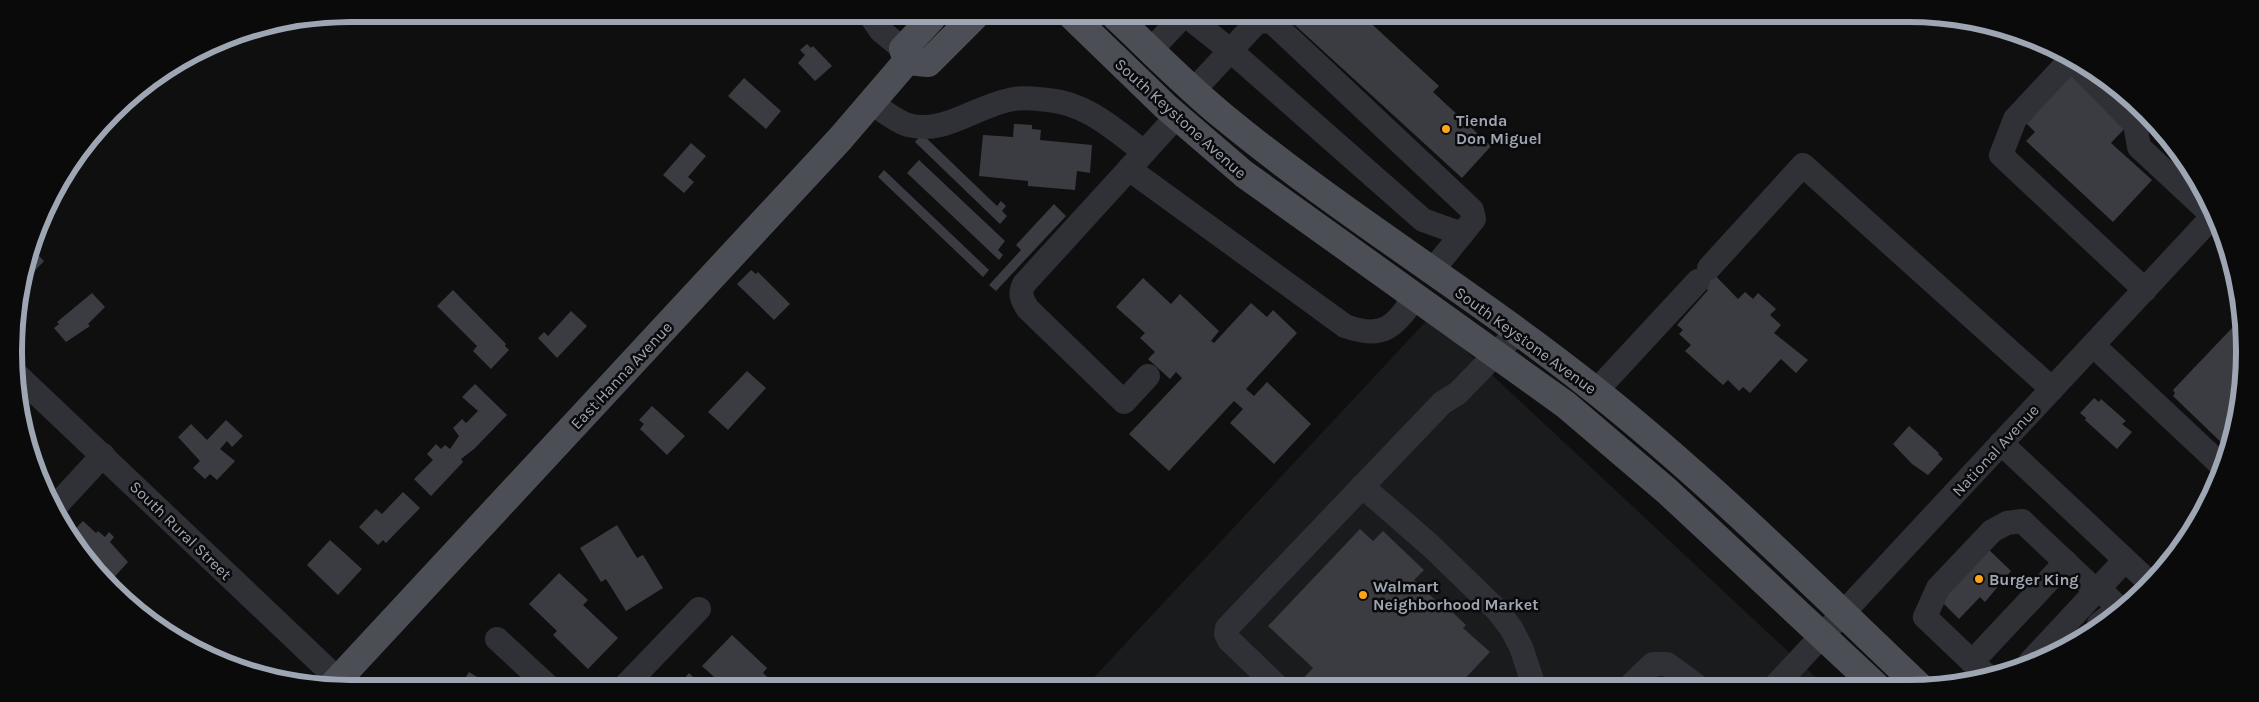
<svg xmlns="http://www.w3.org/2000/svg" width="2259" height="702" viewBox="0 0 2259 702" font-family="Karla,sans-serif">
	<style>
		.built { fill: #1a1b1d }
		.building { fill: #3b3c41 }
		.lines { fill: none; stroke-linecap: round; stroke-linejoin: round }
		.minor { stroke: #303136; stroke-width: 24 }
		.major { stroke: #4b4e55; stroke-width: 28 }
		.poi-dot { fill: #ffa418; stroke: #0a0a0b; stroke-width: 2 }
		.labels { text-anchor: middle; stroke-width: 5; stroke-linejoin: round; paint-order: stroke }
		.street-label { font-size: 16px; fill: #9ea6b3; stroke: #0a0a0b }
		.poi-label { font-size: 16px; font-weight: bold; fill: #9ea6b3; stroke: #0a0a0b; text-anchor: start }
		.rim { fill: none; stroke: #9ea6b3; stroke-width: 6 }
	</style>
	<rect width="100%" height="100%" fill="#0f0f10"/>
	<path class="built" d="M1430,317l395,369 -740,1z"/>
	<g class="building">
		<path d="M1285,16h66l2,2 10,-2 76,70 -6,6 58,54 -29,32z"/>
		<path d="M807,44l4,4 2,-2 19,20 -17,15 -17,-18 7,-8 -5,-5z"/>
		<path d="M2069,73l58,53 -16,17 41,37 -39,42 -87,-81 9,-9 -12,-12z"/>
		<path d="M744,78l37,33 -15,18 -38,-33z"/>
		<path d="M1014,124l18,1v4l9,1 -1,10 52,5 -2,28 -13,-2 -2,19 -47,-4v-5l-49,-5 4,-41 30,2z"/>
		<path d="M922,134l75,72 4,-5 5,5 -4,5 5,5 -7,8 -85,-82z"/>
		<path d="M691,143l15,13 -18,21 6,5 -10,11 -21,-18z"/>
		<path d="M919,160l86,81 -7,9 5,5 -4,5 -92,-87z"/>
		<path d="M884,170l105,100 -6,7 -105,-100z"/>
		<path d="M1054,204l12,12 -70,75 -7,-6 32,-35 -5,-5z"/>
		<path d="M34,251l10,10 -14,15 -3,-4z"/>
		<path d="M1705,265l33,34 7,-7 8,7 5,-6 18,16 -6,6 11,10 -7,8 34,27 -12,13 -15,-14 -31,34 -7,-6 -4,4 -11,-11 -5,5 -38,-34 6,-6 -12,-11 4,-4 -6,-5 31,-35 -14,-13z"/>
		<path d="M751,270l5,4 2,-2 32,32 -16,16 -37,-36z"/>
		<path d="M1143,278l28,26 9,-10 39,37 -8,10 3,2 37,-40 16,14 6,-7 24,23 -51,56 8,7 13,-14 44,42 -37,40 -44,-41 13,-14 -9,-8 -65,70 -40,-37 53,-56 -6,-6 -6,7 -22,-20 7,-7 -15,-14 5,-5 -29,-26z"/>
		<path d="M453,290l53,54 -1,2 4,4 -18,19 -18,-18 4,-5 -40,-40z"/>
		<path d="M92,293l13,14 -17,17 2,2 -24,16 -12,-14 5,-4 -2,-2z"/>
		<path d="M571,311l16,15 -30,32 -19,-20 6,-6 4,4z"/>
		<path d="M2232,328l12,12 1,11 -6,66 -12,31 -54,-52 2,-3 -2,-3z"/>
		<path d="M747,371l19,17 -38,42 -20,-18z"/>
		<path d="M475,384l32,31 -33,34 -13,10 2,3 -32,34 -17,-17 19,-19 -6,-6 9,-10 5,5 4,-4 5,4 9,-13 -6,-8 9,-9 4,4 12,-12 -16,-14z"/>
		<path d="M2094,398l5,4 2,-3 25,22 -4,3 10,8 -15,17 -32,-29 1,-2 -6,-5z"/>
		<path d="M652,406l33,30 -18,19 -27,-26 4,-5 -5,-4z"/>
		<path d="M226,420l17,16 -11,11 -5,-6 -7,8 15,12 -18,19 -7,-6 -5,5 -12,-11 7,-7 -22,-24 13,-13 16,16z"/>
		<path d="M1909,426l30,27 -1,1 5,5 -15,16 -16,-11 -19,-20z"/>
		<path d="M403,492l17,16 -34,35 -3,-3 -5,5 -19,-18 17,-18 6,5z"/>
		<path d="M83,521l13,12 2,-2 7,6 4,-5 5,5 -4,5 18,20 -20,22 -39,-49z"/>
		<path d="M617,525l20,33 6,-3 20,33 -37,23 -20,-32 -5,3 -21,-34z"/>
		<path d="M1360,529l13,12 10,-10 41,39 -10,10 33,31 2,-2 17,16 -3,3 27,24 -32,34 -157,1 -3,-3 15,-16 -45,-42z"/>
		<path d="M330,540l32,29 -24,26 -31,-30z"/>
		<path d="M1986,547l25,24 -26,31 -5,-5 -21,22 -22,-22z"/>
		<path d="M559,573l29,27 -5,5 35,33 -30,31 -35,-34 4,-4 -28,-27z"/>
		<path d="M732,635l35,33 -4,5 15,14 -52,1 -24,-22z"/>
		<path d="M469,672l26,16h-36z"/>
		<path d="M689,673l15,15h-28z"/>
	</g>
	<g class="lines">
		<g class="minor">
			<path d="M1188,17l43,34 192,169 39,14"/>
			<path d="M872,18l9,13 22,18"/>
			<path d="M1151,50l31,-33"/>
			<path d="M1193,91l64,-69 14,-1 201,189 2,9 -42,52"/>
			<path d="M872,103c10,7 23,18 36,22 38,10 68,-20 106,-26 10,-2 24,0 34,1 38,3 67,30 96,52"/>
			<path d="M1177,116l-48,53 216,157c38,14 49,1 70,-29"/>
			<path d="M1129,169l-105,115c-5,10 -2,16 4,25l96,93 24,-26"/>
			<path d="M1709,268l94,-103 249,224"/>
			<path d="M2145,290l-144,-135 14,-36 56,-60 64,65 4,23 74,69"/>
			<path d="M2093,345l128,120"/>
			<path d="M14,372l333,316"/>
			<path d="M1596,391l102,-110"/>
			<path d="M2001,443l150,141"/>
			<path d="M1362,486l69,60 66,64 14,18 10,19 13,39"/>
			<path d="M56,506l47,-51"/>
			<path d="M2098,588l22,21"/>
			<path d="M2099,624l13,-10"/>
			<path d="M497,639l53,49"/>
			<path d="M1972,662l94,-100"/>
			<path d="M2030,662l95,-102"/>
			<path d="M1986,675l-61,-58 13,-29 54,-57 15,-8 15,-2 74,70"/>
			<path d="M1630,686l23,-22h14l30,22"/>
			<path d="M1775,686l440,-472"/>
			<path d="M1278,687l-49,-47 -3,-6 1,-6 215,-225 16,-10 59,-61"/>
			<path d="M623,688l76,-79"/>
		</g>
		<g class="major">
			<path d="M1073,17l93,90 78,67 322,231 101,86 208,194"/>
			<path d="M1116,17c36,34 70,69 108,100 119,98 252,178 372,274 114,91 217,194 322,294"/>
			<path d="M907,61l21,2 46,-46"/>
			<path d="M907,61l-4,-12 29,-31"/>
			<path d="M332,686l508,-547 67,-78"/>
		</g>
	</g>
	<g class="poi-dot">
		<circle cx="1446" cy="129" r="5"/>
		<circle cx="1979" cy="579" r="5"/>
		<circle cx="1363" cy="595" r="5"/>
	</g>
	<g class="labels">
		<g class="street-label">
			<text transform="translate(1181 118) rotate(42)" y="6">South Keystone Avenue</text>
			<text transform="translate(1526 340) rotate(36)" y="6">South Keystone Avenue</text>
			<text transform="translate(621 375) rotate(-47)" y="6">East Hanna Avenue</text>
			<text transform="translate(1995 450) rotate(-47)" y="6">National Avenue</text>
			<text transform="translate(181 530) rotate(44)" y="6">South Rural Street</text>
		</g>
		<g class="poi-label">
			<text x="1456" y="126">Tienda<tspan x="1456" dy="18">Don Miguel</tspan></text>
			<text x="1989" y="585">Burger King</text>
			<text x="1373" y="592">Walmart<tspan x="1373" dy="18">Neighborhood Market</tspan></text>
		</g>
	</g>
	<path d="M0 0H2259V702H0ZM350 22H1908A328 328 0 0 1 2236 350V352A328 328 0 0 1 1908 680H350A328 328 0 0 1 22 352V350A328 328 0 0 1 350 22Z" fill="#0a0a0b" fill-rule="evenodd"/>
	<path class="rim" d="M350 22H1908A328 328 0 0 1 2236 350V352A328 328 0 0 1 1908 680H350A328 328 0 0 1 22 352V350A328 328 0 0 1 350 22Z"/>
</svg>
